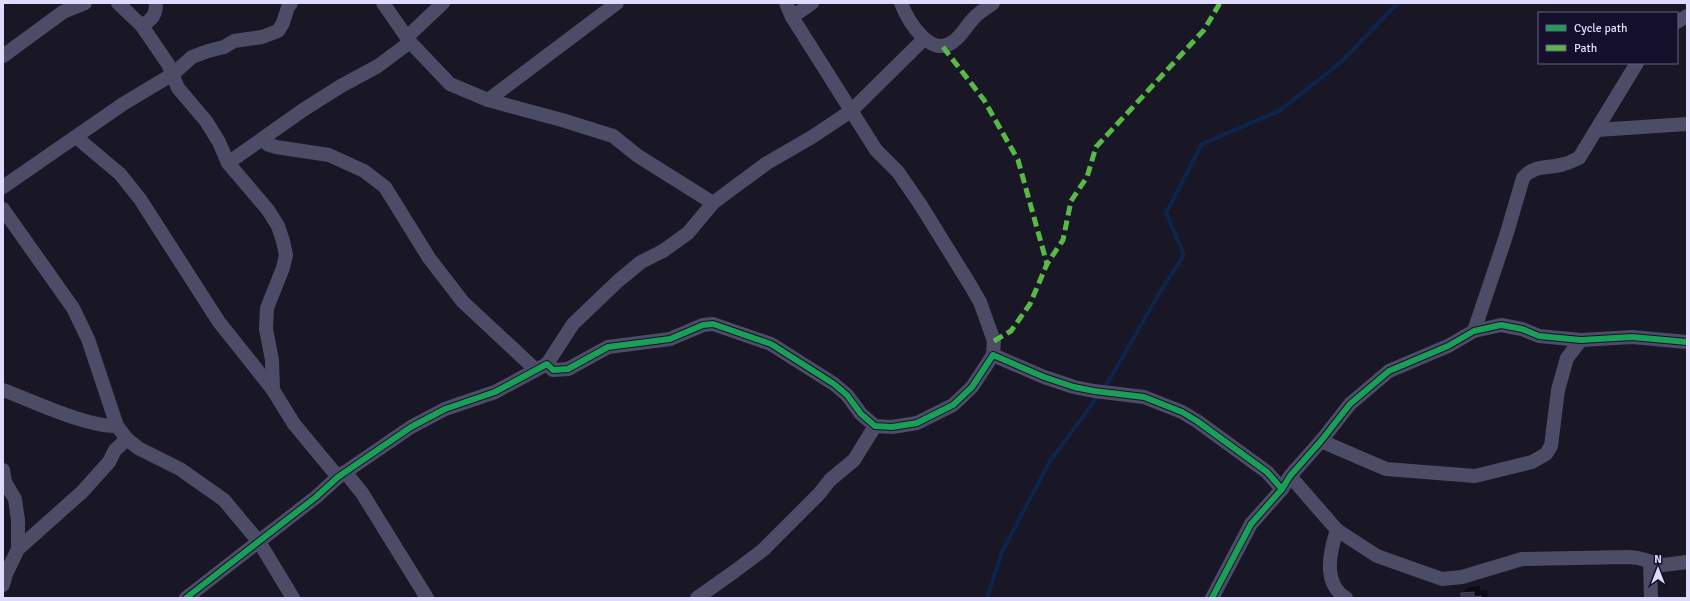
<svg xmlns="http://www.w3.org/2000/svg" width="1690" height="601" viewBox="0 0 1690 601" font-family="Signika,sans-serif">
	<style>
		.shadow { fill: #0007 }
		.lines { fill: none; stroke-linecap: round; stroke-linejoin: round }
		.stream { stroke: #0c254c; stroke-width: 4 }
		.building { fill: #383447; stroke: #454158 }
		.minor { stroke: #4c4c66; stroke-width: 14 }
		.quiet { stroke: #58b947; stroke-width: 5; stroke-dasharray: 10 5; stroke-linecap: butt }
		.cycleway-casing { stroke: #14102c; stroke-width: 8 }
		.cycleway { stroke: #1a9f57; stroke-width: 6 }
	</style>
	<rect width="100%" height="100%" fill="#191626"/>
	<path class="shadow" d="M1480,586v5l7,-1 1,8h-26v-5l7,-6z"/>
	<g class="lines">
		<g class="stream">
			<path d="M1103,389l7,-10 50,-87 24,-37 -18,-42 36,-69 77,-33 61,-48 58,-60"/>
			<path d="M987,598l15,-46 48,-91 49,-66"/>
		</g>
	</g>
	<path class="building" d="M1474,592v5l7,-1v2h-20v-5z"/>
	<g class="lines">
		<g class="minor">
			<path d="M118,3l24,23"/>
			<path d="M156,3c0,13 -4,16 -14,23l26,38 10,24 28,33 13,21 9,21 40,47 10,16 5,15 3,14 -3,13 -16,40 -1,21 6,31 1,30 21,34 44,53"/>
			<path d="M383,3l27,39 40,42 38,16 74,20 51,16 25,20 75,47"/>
			<path d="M786,3l6,14 84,133 22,22 22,32 49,79 11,19 14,39 -1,14"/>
			<path d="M901,3c7,18 30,57 53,38 8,-6 13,-16 20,-23 5,-6 13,-10 19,-15"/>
			<path d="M792,17l20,-14"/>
			<path d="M1677,22l10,-6"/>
			<path d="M407,37l36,-34"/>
			<path d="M3,56l60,-44 22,-9"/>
			<path d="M488,100l129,-97"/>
			<path d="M1597,130l90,-6"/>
			<path d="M76,137l44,37 20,25 79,123 54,68"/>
			<path d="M263,139l4,5 9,3 53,8 35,16 21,16 44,71 34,44 73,68"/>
			<path d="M228,163l75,-53 38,-24 37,-20 32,-24"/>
			<path d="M3,187l120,-83 50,-30 19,-17 16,-6 16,-4 10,-6 28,-4 16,-6 5,-8 5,-16 3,-4"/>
			<path d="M3,209l70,99 15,31 29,87 10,13 11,9 42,21 44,31 35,42 34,56"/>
			<path d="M1474,331l32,-95 17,-58c11,-14 26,-9 41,-14 5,-1 10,-4 15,-6l58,-95"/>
			<path d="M547,364l26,-40 45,-43 23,-19 22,-11 25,-18 25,-30 16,-12 38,-28 45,-26 39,-26 73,-72"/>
			<path d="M3,390c30,11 83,37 114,36"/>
			<path d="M1321,441l65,28 89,7 57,-14 14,-8 5,-8 7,-56 9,-32 14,-18"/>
			<path d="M3,470l2,12 10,17 3,21v29"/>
			<path d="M345,472l17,21 65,105"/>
			<path d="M1290,476l47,54 40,26 65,23 20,-2 60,-18 106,-2 10,1 25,7 24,-3"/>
			<path d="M1337,530c-7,21 -15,53 9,68"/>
			<path d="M1650,562l1,36"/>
			<path d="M3,585l3,-11 12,-25 64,-57 27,-30 6,-12 12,-11"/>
			<path d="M186,598l130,-101 22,-20 73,-50 34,-18 50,-17 52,-28 6,6 15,-1 40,-22 62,-8 33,-14 10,-1 58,20 63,40 13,11 14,19 14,12 17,1 25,-4 36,-18 19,-18 21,-32 51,22 30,10 20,4 50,6 38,15 15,9 70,51 15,17"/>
			<path d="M697,598l38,-27 28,-21 56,-56 11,-14 24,-20 21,-34"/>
			<path d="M1212,598l39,-74 31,-35 8,-13 31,-35 29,-37 39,-33 59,-25 26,-15 27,-6 21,4 17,7 42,4 51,-3 55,5"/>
		</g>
		<g class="quiet">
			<path d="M943,47l41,53 34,60 29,104"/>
			<path d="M994,341l17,-10 19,-27 17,-40 16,-24 8,-39 16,-24 9,-30 108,-117 16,-27"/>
		</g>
		<defs>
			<g id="cycleway">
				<path d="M186,598l130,-101 22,-20 73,-50 34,-18 50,-17 52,-28 6,6 15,-1 40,-22 62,-8 33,-14 10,-1 58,20 63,40 13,11 14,19 14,12 17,1 25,-4 36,-18 19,-18 21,-32 51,22 30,10 20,4 50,6 38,15 15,9 70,51 15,17"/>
				<path d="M1212,598l39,-74 31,-35 8,-13 31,-35 29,-37 39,-33 59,-25 26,-15 27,-6 21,4 17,7 42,4 51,-3 55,5"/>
			</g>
		</defs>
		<use href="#cycleway" class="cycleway-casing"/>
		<use href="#cycleway" class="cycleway"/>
	</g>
	<rect width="1690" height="601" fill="none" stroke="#dedbff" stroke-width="8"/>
	<rect x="1538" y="12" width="140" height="52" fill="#14102c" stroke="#656180"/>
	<rect x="1546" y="25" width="20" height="6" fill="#1a9f57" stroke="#656180"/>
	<text x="1574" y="32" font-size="12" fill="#dedbff">Cycle path</text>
	<rect x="1546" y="45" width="20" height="6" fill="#58b947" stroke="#656180"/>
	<text x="1574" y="52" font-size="12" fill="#dedbff">Path</text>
	<g transform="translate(1658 569)" stroke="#14102c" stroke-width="3" paint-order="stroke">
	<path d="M0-3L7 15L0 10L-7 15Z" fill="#dedbff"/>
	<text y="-6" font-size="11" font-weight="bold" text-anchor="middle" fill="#dedbff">N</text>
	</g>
</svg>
